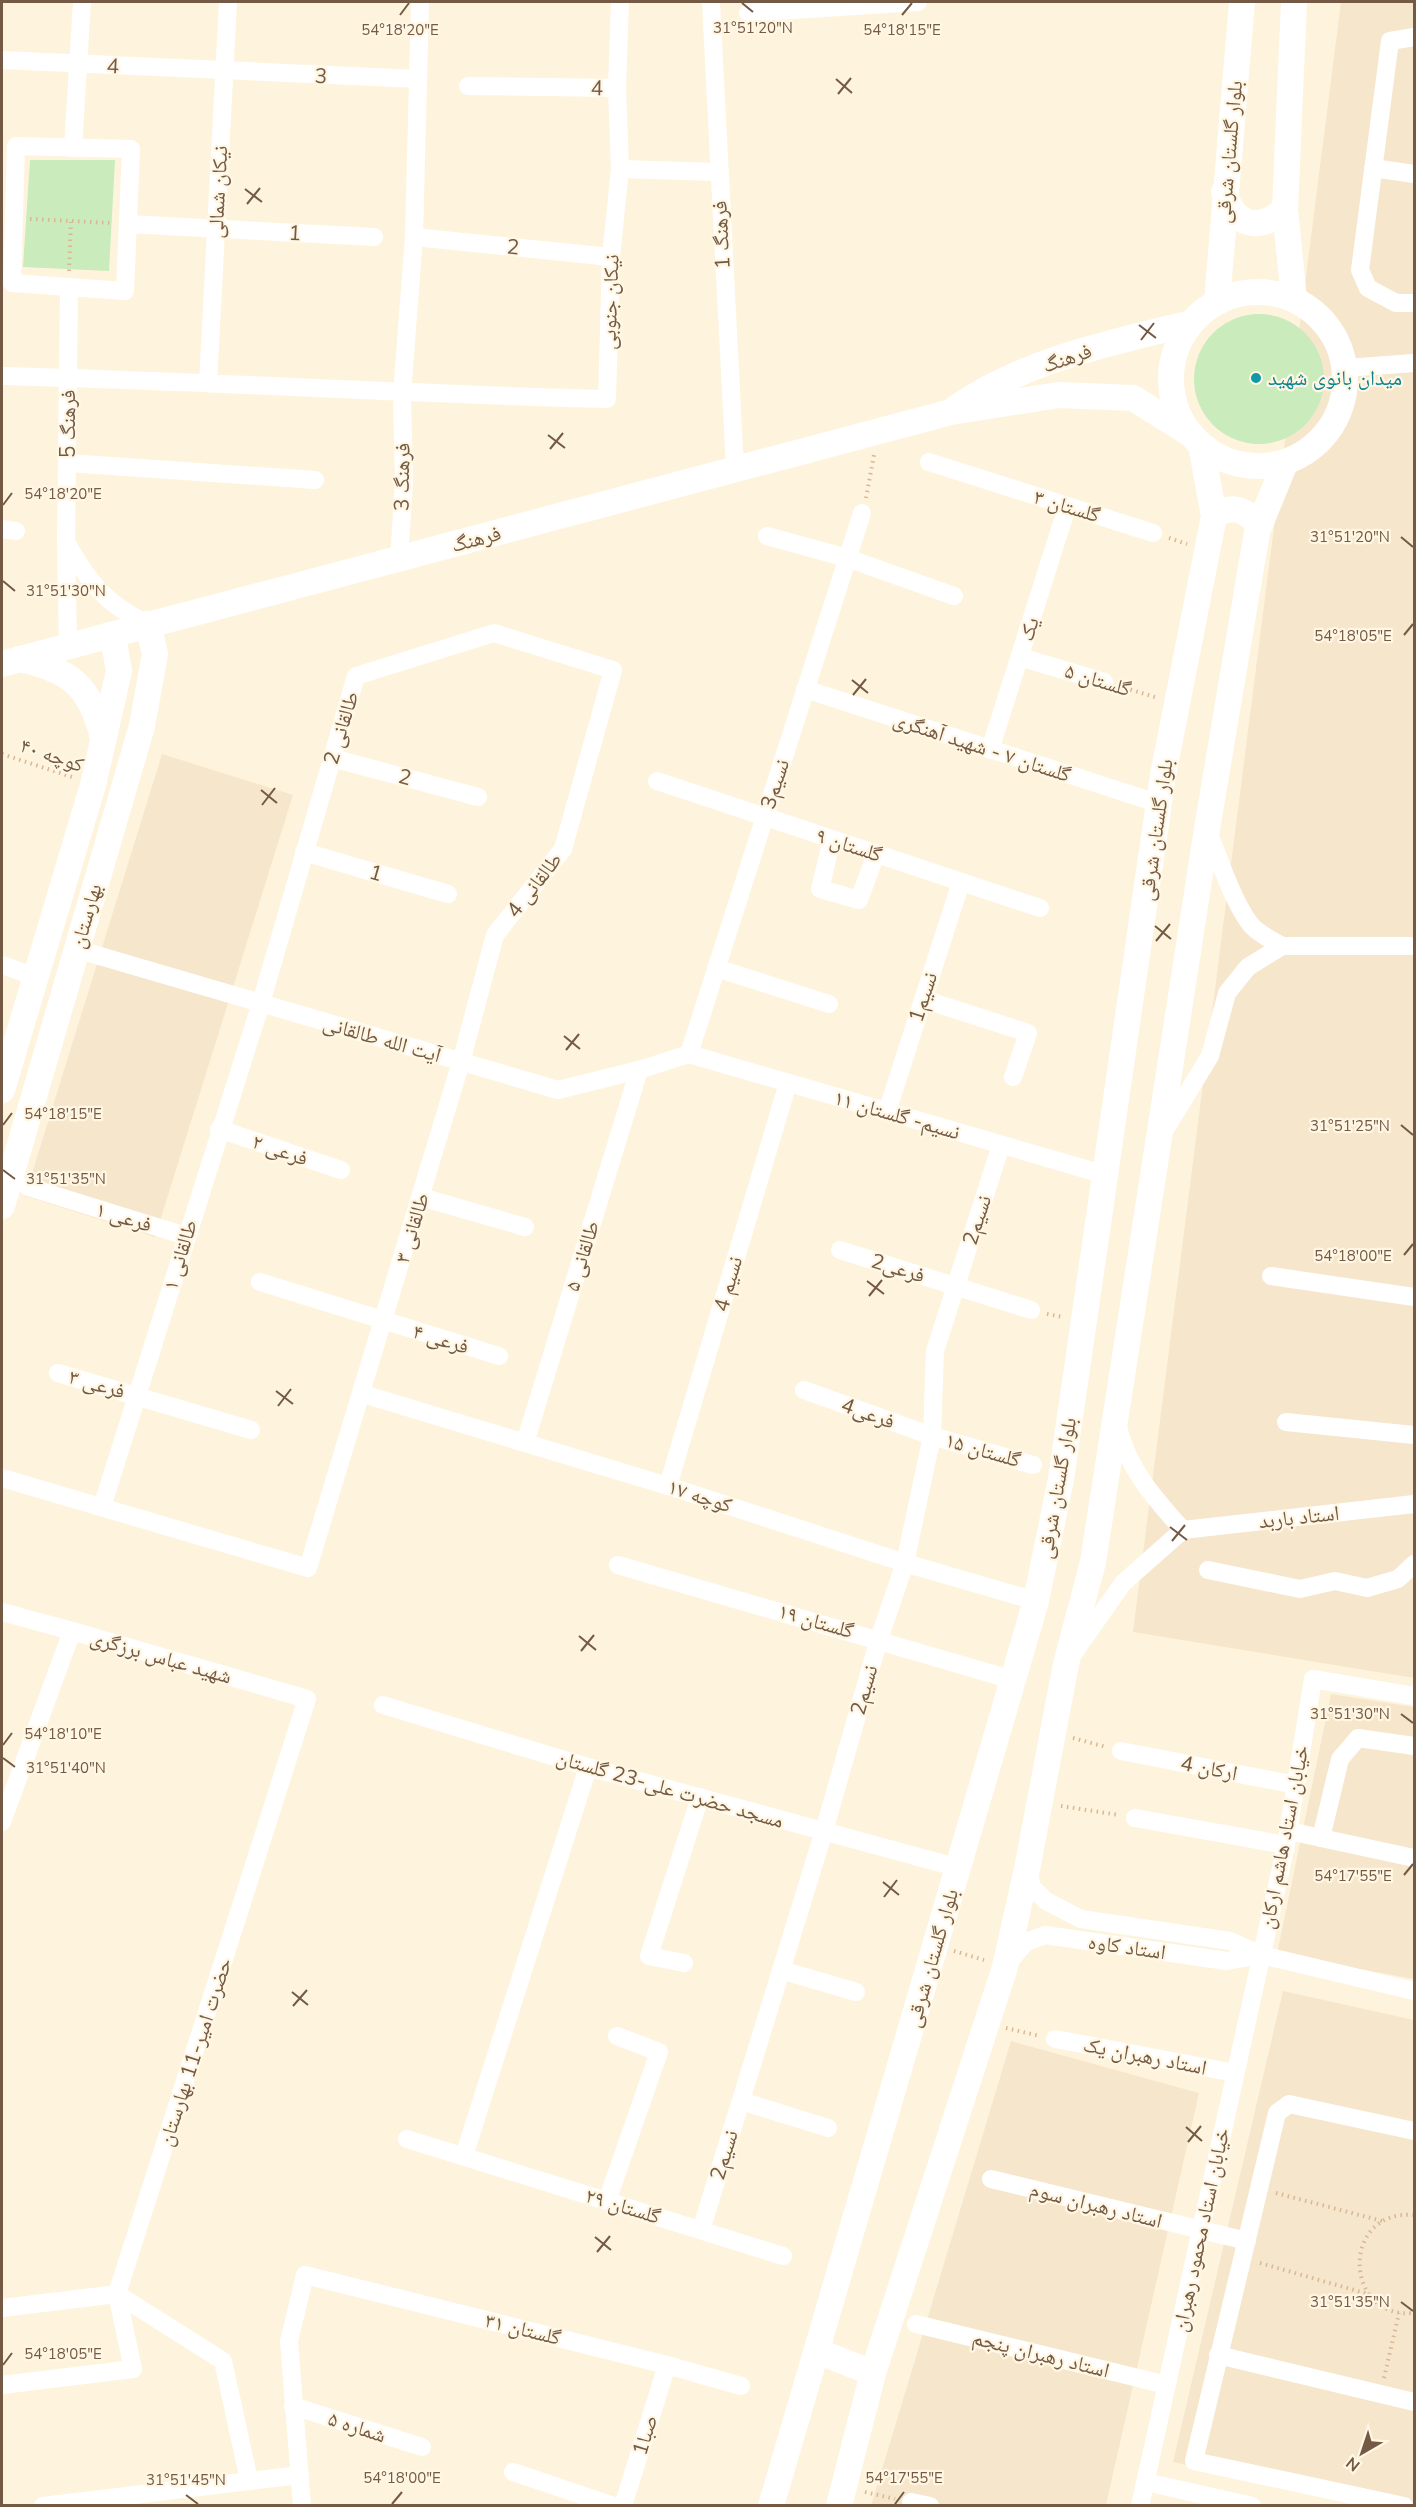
<svg xmlns="http://www.w3.org/2000/svg" width="1416" height="2507" viewBox="0 0 1416 2507" font-family="'Nunito Sans','Noto Naskh Arabic',sans-serif">
	<style>
		.residential { fill: #f6e6cb }
		.green { fill: #caebbb }
		.lines { fill: none; stroke-linecap: round; stroke-linejoin: round }
		.path { stroke: #d9b796; stroke-width: 4; stroke-dasharray: 1.5 4.5; stroke-linecap: butt }
		.street { stroke: #fff; stroke-width: 18 }
		.secondary { stroke: #fff; stroke-width: 26 }
		.ticks { fill: none; stroke: #745a44; stroke-width: 2 }
		.culture-dot { fill: #0f9aa8; stroke: #fff7e4; stroke-width: 2 }
		.labels { text-anchor: middle; stroke-width: 4.5; stroke-linejoin: round; paint-order: stroke }
		.street-label { font-size: 21px; fill: #745a44; stroke: #fff7e4 }
		.culture-label { font-size: 21px; fill: #0d838f; stroke: #fff7e4; text-anchor: start }
		.ticks-label { font-size: 15px; text-anchor: middle; fill: #745a44; stroke: #fff7e4; stroke-width: 4.5; stroke-linejoin: round; paint-order: stroke }
	</style>
	<rect width="100%" height="100%" fill="#fef4dd"/>
	<g class="residential">
		<path d="M1341,2h73v1676l-281,-46z"/>
		<path d="M162,754l131,41 -138,442 -130,-41z"/>
		<path d="M1331,1694l83,13v272l-137,-25z"/>
		<path d="M1283,1991l131,29v485h-47l-194,-43z"/>
		<path d="M1011,2041l188,52 -93,412 -235,1z"/>
	</g>
	<g class="green">
		<path d="M30,160h85l-6,111 -86,-4z"/>
		<circle cx="1259" cy="379" r="65"/>
	</g>
	<g class="lines">
		<g class="path">
			<path d="M30,219l82,4"/>
			<path d="M69,271l2,-49"/>
			<path d="M866,498l8,-43"/>
			<path d="M1169,538l18,6"/>
			<path d="M1119,686l39,12"/>
			<path d="M2,754l70,23"/>
			<path d="M1047,1314l16,3"/>
			<path d="M1073,1738l33,9"/>
			<path d="M1061,1806l58,9"/>
			<path d="M954,1951l30,9"/>
			<path d="M1006,2028l34,8"/>
			<path d="M1276,2193l106,28"/>
			<path d="M1414,2215c-74,-6 -71,105 0,98"/>
			<path d="M1260,2263l108,31"/>
			<path d="M1384,2378l15,-65"/>
			<path d="M865,2492l30,7"/>
		</g>
		<g class="street">
			<path d="M711,2l24,467"/>
			<path d="M748,13l170,-11"/>
			<path d="M1414,37l-24,4 -30,229 8,18 28,15h18"/>
			<path d="M2,60l416,19"/>
			<path d="M468,86l149,2"/>
			<path d="M16,146l115,3 -6,142 -113,-8z"/>
			<path d="M73,148l9,-146"/>
			<path d="M1373,168l41,6"/>
			<path d="M620,169l98,3"/>
			<path d="M128,224l246,13"/>
			<path d="M414,237l197,20"/>
			<path d="M1345,368l69,-5"/>
			<path d="M2,376c201,5 403,18 605,23l4,-142 9,-88 -3,-81 3,-86"/>
			<path d="M208,383l20,-381"/>
			<path d="M929,462l224,71"/>
			<path d="M68,463l247,17"/>
			<path d="M2,529l14,2"/>
			<path d="M767,536l80,22 107,38"/>
			<path d="M66,542l3,-255"/>
			<path d="M399,559l5,-76 -2,-89 12,-157 6,-235"/>
			<path d="M68,646l-2,-104c22,39 40,63 82,82"/>
			<path d="M1020,657l84,25"/>
			<path d="M805,689l355,115"/>
			<path d="M990,750l77,-243"/>
			<path d="M332,758l146,39"/>
			<path d="M657,781l383,127"/>
			<path d="M1207,830c13,29 25,71 44,95 8,9 20,15 31,21h132"/>
			<path d="M832,839l-12,50 39,11 17,-46"/>
			<path d="M304,852l144,42"/>
			<path d="M76,949l482,141 81,-20 50,-16"/>
			<path d="M2,965l34,12"/>
			<path d="M716,968l113,36"/>
			<path d="M923,999l105,34 -15,44"/>
			<path d="M689,1054l173,-541"/>
			<path d="M689,1054l417,121"/>
			<path d="M887,1112l74,-230"/>
			<path d="M219,1129l122,41"/>
			<path d="M1163,1133l47,-77 17,-63 21,-26 34,-21"/>
			<path d="M28,1187l158,49"/>
			<path d="M421,1197l104,30"/>
			<path d="M840,1250l191,60"/>
			<path d="M1271,1276l143,21"/>
			<path d="M260,1282l239,74"/>
			<path d="M58,1373l193,57"/>
			<path d="M804,1390l128,46 101,29"/>
			<path d="M363,1394l305,92 237,77 131,38"/>
			<path d="M1286,1422l128,13"/>
			<path d="M1118,1427c10,42 36,71 65,103"/>
			<path d="M525,1443l114,-373"/>
			<path d="M2,1478l306,90 153,-506 34,-127 68,-86 50,-179 -119,-37 -138,43 -95,327 -159,504"/>
			<path d="M668,1486l120,-403"/>
			<path d="M1183,1530l231,-26"/>
			<path d="M618,1565l395,115"/>
			<path d="M1208,1570l92,19 35,-8 32,7 31,-9 16,-15"/>
			<path d="M2,1612l70,19"/>
			<path d="M1073,1654l50,-71 60,-53"/>
			<path d="M383,1705l205,62 371,101"/>
			<path d="M1121,1751l175,34"/>
			<path d="M1135,1818l151,27"/>
			<path d="M2,1822l70,-191 235,68 -190,595 -115,14"/>
			<path d="M1289,1831l125,27"/>
			<path d="M1321,1838l19,-79 18,-21 56,8"/>
			<path d="M1027,1869l5,18 14,14 35,18 149,22 31,14 153,36"/>
			<path d="M684,1963l-35,-7 51,-159"/>
			<path d="M1008,1963l18,-21 19,-7 182,26 34,-6"/>
			<path d="M781,1970l75,22"/>
			<path d="M1055,2039l180,34"/>
			<path d="M741,2101l87,27"/>
			<path d="M407,2139l376,117"/>
			<path d="M464,2156l124,-389"/>
			<path d="M991,2179l256,62"/>
			<path d="M607,2201l52,-149 -42,-16"/>
			<path d="M701,2230l123,-399 55,-192 26,-76 27,-127 3,-85 66,-206"/>
			<path d="M117,2294l106,67 26,119"/>
			<path d="M916,2324l251,61"/>
			<path d="M1218,2355l196,47"/>
			<path d="M2,2385l131,-16 -16,-75"/>
			<path d="M293,2406l129,41"/>
			<path d="M513,2472l101,34"/>
			<path d="M1146,2482l106,24"/>
			<path d="M911,2502l19,4"/>
			<path d="M43,2506l257,-31"/>
			<path d="M302,2506l-13,-165 16,-66 362,90 74,21"/>
			<path d="M623,2506l44,-141"/>
			<path d="M1140,2506l146,-661 27,-166 101,17"/>
			<path d="M1404,2506l-210,-45 83,-348 12,-9 125,27"/>
		</g>
		<g class="secondary">
			<path d="M1224,192c10,34 35,41 61,17"/>
			<circle cx="1258" cy="379" r="87"/>
			<path d="M1294,299l-9,-90 9,-207"/>
			<path d="M1217,302l25,-300"/>
			<path d="M956,408c69,-48 154,-65 235,-85"/>
			<path d="M1214,516c18,-12 30,-7 45,8"/>
			<path d="M19,659c51,10 72,28 84,79"/>
			<path d="M2,664l949,-252 108,-17 74,3 56,35"/>
			<path d="M2,1090l91,-305 26,-114 -4,-23 -6,-13"/>
			<path d="M2,1206l140,-480 13,-72 -7,-30"/>
			<path d="M817,2351l56,22"/>
			<path d="M771,2506l265,-905 25,-122 102,-704 51,-259 -13,-71"/>
			<path d="M839,2506l34,-133 132,-406 22,-98 39,-205 27,-102 114,-733 50,-297 28,-69"/>
		</g>
	</g>
	<path class="ticks" d="M742,3l11,9M400,15l9,-12M902,15l10,-12M836,79l16,14M838,94l13,-16M245,189l17,13M247,204l13,-16M1139,325l17,13M1141,340l13,-17M548,435l17,13M550,449l13,-16M3,505l9,-12M1401,537l12,10M3,581l12,10M1404,635l9,-11M852,680l16,13M853,695l13,-16M261,790l16,13M262,805l13,-17M1155,926l16,13M1156,941l14,-17M564,1036l16,13M566,1050l13,-16M3,1125l9,-12M1401,1125l12,10M3,1170l12,9M1404,1255l9,-11M867,1281l17,13M869,1296l13,-16M276,1391l17,13M278,1406l13,-17M1170,1527l17,13M1172,1541l13,-16M579,1636l17,14M581,1651l13,-16M1401,1714l12,9M3,1745l9,-12M3,1758l12,9M1404,1875l9,-11M883,1882l16,13M884,1897l13,-17M292,1992l16,13M293,2006l14,-16M1186,2127l16,14M1188,2142l13,-16M595,2237l16,13M597,2252l13,-16M1401,2302l12,9M3,2365l9,-12M186,2495l12,9M392,2504l10,-12M895,2504l9,-12"/>
	<circle class="culture-dot" cx="1256" cy="378" r="6"/>
	<g class="labels">
		<g class="street-label">
			<text transform="translate(113 66) rotate(3)" y="7">4</text>
			<text transform="translate(321 76) rotate(3)" y="7">3</text>
			<text transform="translate(597 88) rotate(1)" y="7">4</text>
			<text transform="translate(1229 152) rotate(-85)" y="7">بلوار گلستان شرقی</text>
			<text transform="translate(218 192) rotate(-87)" y="7">نیکان شمالی</text>
			<text transform="translate(295 233) rotate(3)" y="7">1</text>
			<text transform="translate(721 235) rotate(-93)" y="7">فرهنگ 1</text>
			<text transform="translate(513 247) rotate(6)" y="7">2</text>
			<text transform="translate(610 302) rotate(-88)" y="7">نیکان جنوبی</text>
			<text transform="translate(1067 358) rotate(-19)" y="7">فرهنگ</text>
			<text transform="translate(68 424) rotate(-90)" y="7">فرهنگ 5</text>
			<text transform="translate(402 477) rotate(-89)" y="7">فرهنگ 3</text>
			<text transform="translate(1067 506) rotate(17)" y="7">گلستان ۳</text>
			<text transform="translate(476 539) rotate(-15)" y="7">فرهنگ</text>
			<text transform="translate(1029 629) rotate(-73)" y="7">یک</text>
			<text transform="translate(1098 680) rotate(17)" y="7">گلستان ۵</text>
			<text transform="translate(341 728) rotate(-73)" y="7">طالقانی 2</text>
			<text transform="translate(982 747) rotate(18)" y="7">گلستان ۷ - شهید آهنگری</text>
			<text transform="translate(52 755) rotate(19)" y="7">کوچه ۴۰</text>
			<text transform="translate(405 777) rotate(15)" y="7">2</text>
			<text transform="translate(775 784) rotate(-72)" y="7">نسیم3</text>
			<text transform="translate(1156 830) rotate(-82)" y="7">بلوار گلستان شرقی</text>
			<text transform="translate(849 845) rotate(18)" y="7">گلستان ۹</text>
			<text transform="translate(376 873) rotate(16)" y="7">1</text>
			<text transform="translate(534 885) rotate(-52)" y="7">طالقانی 4</text>
			<text transform="translate(86 916) rotate(-74)" y="7">بهارستان</text>
			<text transform="translate(923 997) rotate(-72)" y="7">نسیم1</text>
			<text transform="translate(382 1039) rotate(16)" y="7">آیت الله طالقانی</text>
			<text transform="translate(897 1115) rotate(16)" y="7">نسیم- گلستان ۱۱</text>
			<text transform="translate(280 1150) rotate(19)" y="7">فرعی ۲</text>
			<text transform="translate(124 1217) rotate(17)" y="7">فرعی ۱</text>
			<text transform="translate(977 1220) rotate(-72)" y="7">نسیم2</text>
			<text transform="translate(412 1228) rotate(-73)" y="7">طالقانی ۳</text>
			<text transform="translate(180 1255) rotate(-73)" y="7">طالقانی ۱</text>
			<text transform="translate(582 1256) rotate(-73)" y="7">طالقانی ۵</text>
			<text transform="translate(898 1268) rotate(17)" y="7">فرعی2</text>
			<text transform="translate(728 1284) rotate(-74)" y="7">نسیم 4</text>
			<text transform="translate(441 1339) rotate(17)" y="7">فرعی ۴</text>
			<text transform="translate(97 1384) rotate(16)" y="7">فرعی ۳</text>
			<text transform="translate(868 1413) rotate(20)" y="7">فرعی4</text>
			<text transform="translate(983 1450) rotate(16)" y="7">گلستان ۱۵</text>
			<text transform="translate(1057 1488) rotate(-80)" y="7">بلوار گلستان شرقی</text>
			<text transform="translate(700 1496) rotate(18)" y="7">کوچه ۱۷</text>
			<text transform="translate(1299 1517) rotate(-6)" y="7">استاد باربد</text>
			<text transform="translate(816 1621) rotate(16)" y="7">گلستان ۱۹</text>
			<text transform="translate(161 1657) rotate(16)" y="7">شهید عباس برزگری</text>
			<text transform="translate(864 1690) rotate(-74)" y="7">نسیم2</text>
			<text transform="translate(1209 1768) rotate(11)" y="7">ارکان 4</text>
			<text transform="translate(670 1789) rotate(16)" y="7">مسجد حضرت علی-23 گلستان</text>
			<text transform="translate(1284 1837) rotate(-79)" y="7">خیابان استاد هاشم ارکان</text>
			<text transform="translate(1127 1947) rotate(8)" y="7">استاد کاوه</text>
			<text transform="translate(932 1958) rotate(-74)" y="7">بلوار گلستان شرقی</text>
			<text transform="translate(195 2052) rotate(-72)" y="7">حضرت امیر-11 بهارستان</text>
			<text transform="translate(1145 2056) rotate(11)" y="7">استاد رهبران یک</text>
			<text transform="translate(724 2155) rotate(-73)" y="7">نسیم2</text>
			<text transform="translate(1096 2205) rotate(14)" y="7">استاد رهبران سوم</text>
			<text transform="translate(623 2206) rotate(17)" y="7">گلستان ۲۹</text>
			<text transform="translate(1201 2230) rotate(-78)" y="7">خیابان استاد محمود رهبران</text>
			<text transform="translate(523 2329) rotate(14)" y="7">گلستان ۳۱</text>
			<text transform="translate(1041 2354) rotate(14)" y="7">استاد رهبران پنجم</text>
			<text transform="translate(357 2427) rotate(18)" y="7">شماره ۵</text>
			<text transform="translate(645 2435) rotate(-73)" y="7">صبا1</text>
		</g>
		<g class="culture-label">
			<text x="1268" y="385">میدان بانوی شهید</text>
		</g>
	</g>
	<g class="ticks-label">
		<text x="753" y="33">31°51'20"N</text>
		<text x="400" y="35">54°18'20"E</text>
		<text x="902" y="35">54°18'15"E</text>
		<text x="63" y="499">54°18'20"E</text>
		<text x="1350" y="542">31°51'20"N</text>
		<text x="66" y="596">31°51'30"N</text>
		<text x="1353" y="641">54°18'05"E</text>
		<text x="63" y="1119">54°18'15"E</text>
		<text x="1350" y="1131">31°51'25"N</text>
		<text x="66" y="1184">31°51'35"N</text>
		<text x="1353" y="1261">54°18'00"E</text>
		<text x="1350" y="1719">31°51'30"N</text>
		<text x="63" y="1739">54°18'10"E</text>
		<text x="66" y="1773">31°51'40"N</text>
		<text x="1353" y="1881">54°17'55"E</text>
		<text x="1350" y="2307">31°51'35"N</text>
		<text x="63" y="2359">54°18'05"E</text>
		<text x="402" y="2483">54°18'00"E</text>
		<text x="904" y="2483">54°17'55"E</text>
		<text x="186" y="2485">31°51'45"N</text>
	</g>
	<rect width="1416" height="2507" fill="none" stroke="#745a44" stroke-width="6"/>
	<g transform="translate(1362 2453) rotate(219)" stroke="#fff7e4" stroke-width="4.5" paint-order="stroke">
	<path d="M0-4.5L10 22L0 15L-10 22Z" fill="#745a44"/>
	<text y="-9" font-size="16" font-weight="bold" text-anchor="middle" fill="#745a44">N</text>
	</g>
</svg>
